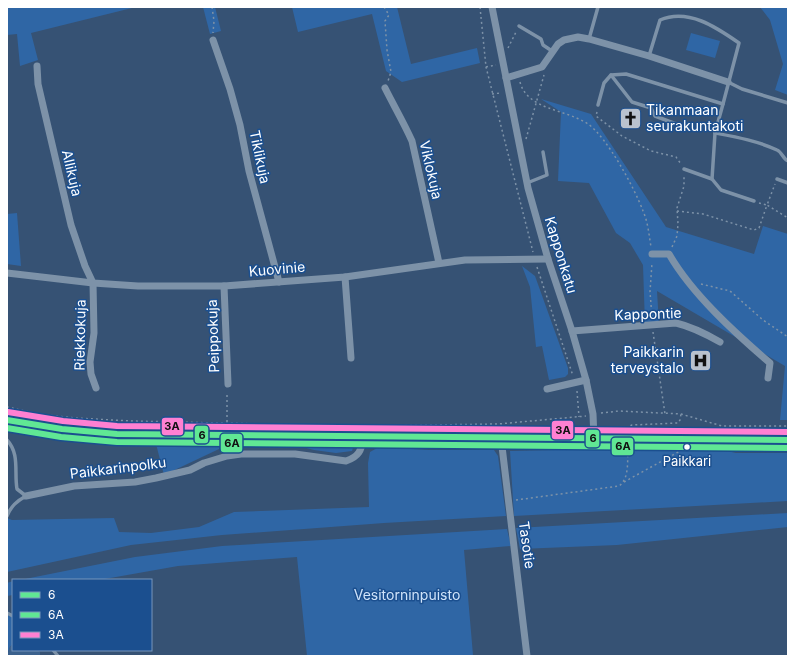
<svg xmlns="http://www.w3.org/2000/svg" width="795" height="663" viewBox="0 0 795 663" font-family="Inter,sans-serif">
	<style>
		.green { fill: #2f66a5 }
		.water { fill: #3b618d }
		.lines { fill: none; stroke-linecap: round; stroke-linejoin: round }
		.path { stroke: #7d92a8; stroke-width: 1.5; stroke-dasharray: 2 3; stroke-linecap: butt }
		.service { stroke: #7d92a8; stroke-width: 3.5 }
		.minor { stroke: #7d92a8; stroke-width: 7 }
		.secondary { stroke: #798da4; stroke-width: 10 }
		.bus-1-casing { stroke: #1b4f8f; stroke-width: 9 }
		.bus-2-casing { stroke: #1b4f8f; stroke-width: 9 }
		.bus-3-casing { stroke: #1b4f8f; stroke-width: 9 }
		.bus-1 { stroke: #60e794; stroke-width: 6 }
		.bus-2 { stroke: #60e794; stroke-width: 6 }
		.bus-3 { stroke: #ff80d2; stroke-width: 6 }
		.bus-dot { fill: #fff; stroke: #1b4f8f; stroke-width: 1.5 }
		.labels { text-anchor: middle; stroke-width: 3; stroke-linejoin: round; paint-order: stroke }
		.bus-label { font-size: 13px; fill: #fff; stroke: #1b4f8f }
		.poi-label { font-size: 14px; fill: #fff; stroke: #1b4f8f; text-anchor: start }
		.street-label { font-size: 14px; fill: #fff; stroke: #1b4f8f }
		.park-label { font-size: 14px; fill: #cfe3fa; stroke: #1b4f8f }
		.line-badge { stroke: #1b4f8f; stroke-width: 1.5 }
		.pale-badge-label { font-size: 11px; text-anchor: middle; font-weight: bold; fill: #111 }
	</style>
	<rect width="100%" height="100%" fill="#365274"/>
	<g class="green">
		<path d="M7,7h129l-105,26 7,27 -18,6 -3,-32 -10,1z"/>
		<path d="M203,7h12l6,24 -11,3z"/>
		<path d="M292,7h105l14,57 66,-16 3,15 -78,19 -16,-11 -14,-57 -74,18z"/>
		<path d="M760,7h28v88l-13,-5 8,-26 -13,-44z"/>
		<path d="M691,33l29,8 -5,17 -29,-8z"/>
		<path d="M541,99l50,15 75,113 88,27 9,-28 25,8v186h-8l5,-54 -128,-75 2,33 -14,1 -2,-60 -13,-22 -14,-10 -27,-50 -31,-2 3,-69z"/>
		<path d="M17,213l4,53 -14,-2v-50z"/>
		<path d="M522,266l13,10 33,92v6l-3,3 -16,3 -7,-34 -6,1 -6,-60z"/>
		<path d="M221,443l-2,6 -55,26 -8,-31z"/>
		<path d="M287,443l67,1 -2,7 -16,2 -22,-3z"/>
		<path d="M379,447l50,3h65l4,6 8,60 -122,7 -162,12 -91,10 -124,27v-54l5,2 102,-2 5,14 32,1 48,-6 35,-15 135,-5 -1,-44 2,-11z"/>
		<path d="M602,449l120,1 14,3h52v48l-274,15 -4,-65z"/>
		<path d="M788,513v14l-171,18 -97,4 -4,-21z"/>
		<path d="M507,529l4,17 -47,4 9,105 20,1h-186l-10,-99 -119,9 -79,14h-79l115,-23 87,-11z"/>
		<path d="M13,581v14l-6,1v-13z"/>
		<path d="M7,610l6,7v27l-3,3 -3,8z"/>
	</g>
	<path class="water" d="M13,644v6h24l3,2v4h-33l3,-9z"/>
	<g class="lines">
		<g class="path">
			<path d="M212,7l2,14 -1,12"/>
			<path d="M384,7l5,8 -4,6 2,29 4,22 -3,9"/>
			<path d="M480,7l6,60 47,185"/>
			<path d="M508,48l8,-16"/>
			<path d="M486,67l10,-2"/>
			<path d="M520,82c7,28 46,27 68,42 19,13 47,65 55,87 5,11 6,24 8,36"/>
			<path d="M492,94l8,-1"/>
			<path d="M597,112l-1,4 26,20 29,15 25,6 5,7"/>
			<path d="M526,139l18,-64"/>
			<path d="M759,203l8,2 8,-21"/>
			<path d="M677,211l26,3 51,16 5,-2 8,-23 21,13"/>
			<path d="M672,247l5,-11 1,-12 -1,-16 7,-22v-11"/>
			<path d="M537,267l36,109"/>
			<path d="M701,284l29,7 33,29 25,17"/>
			<path d="M652,317l-2,-25 2,-29"/>
			<path d="M653,332l12,82"/>
			<path d="M577,391l2,26"/>
			<path d="M7,407l31,7 37,4 56,3 221,5"/>
			<path d="M601,413l18,-2 62,3 41,12h66"/>
			<path d="M227,422v-30"/>
			<path d="M360,426l138,-2 88,-8"/>
			<path d="M628,430l2,-4 2,-1 46,-2 2,-3 1,-6"/>
			<path d="M624,482l56,-31"/>
			<path d="M516,500l103,-14c11,-8 8,-26 9,-39"/>
		</g>
		<g class="service">
			<path d="M519,26l22,13 2,6 9,6"/>
			<path d="M589,39l9,-32"/>
			<path d="M611,75l21,27 19,6 4,8 29,11"/>
			<path d="M728,82l14,7 46,14"/>
			<path d="M723,104l-8,29c21,4 43,8 62,17 5,2 6,9 11,11"/>
			<path d="M598,105l6,-22 7,-8 15,-1 97,30 16,-61c-23,-16 -51,-35 -79,-23l-11,36"/>
			<path d="M715,133l-3,46 9,11 33,11"/>
			<path d="M684,169l28,10"/>
			<path d="M777,179l11,4"/>
			<path d="M527,183l20,-8 -4,-23"/>
			<path d="M7,440c13,14 7,32 10,49l9,7c-9,5 -15,10 -19,20"/>
			<path d="M7,613l6,3"/>
			<path d="M53,650l5,6"/>
		</g>
		<g class="minor">
			<path d="M492,7l36,181 20,71 24,72 14,49 7,34 1,25"/>
			<path d="M213,40l17,49 10,36 9,46 30,111"/>
			<path d="M37,66l1,18 33,141 14,41 8,17 1,50 -4,29 1,12 5,14"/>
			<path d="M506,78l36,-11 16,-23 6,-4 14,-3 11,2 60,17 79,26"/>
			<path d="M385,88c9,18 19,35 27,53l27,122"/>
			<path d="M652,254h17c23,40 66,79 101,109l-2,15"/>
			<path d="M7,273l86,10 45,3h86l121,-9 120,-17 83,-1"/>
			<path d="M345,277l6,81"/>
			<path d="M224,286l4,98"/>
			<path d="M572,331l104,-8c17,4 30,11 44,19"/>
			<path d="M547,389l39,-9"/>
			<path d="M501,438l26,218"/>
			<path d="M26,496l48,-10 61,-4 21,-4 34,-8 14,-7 23,-7 14,-2h54l51,7c14,-5 15,-11 18,-24"/>
		</g>
		<path class="secondary" d="M7,420l55,9 55,5 671,6"/>
		<defs>
			<path id="bus-1" d="M7,420l55,9 55,5 671,6"/>
			<path id="bus-2" d="M7,428l54,9 56,5 671,6"/>
			<path id="bus-3" d="M8,412l55,9 54,5 671,6"/>
		</defs>
		<use href="#bus-1" class="bus-1-casing"/>
		<use href="#bus-2" class="bus-2-casing"/>
		<use href="#bus-3" class="bus-3-casing"/>
		<use href="#bus-1" class="bus-1"/>
		<use href="#bus-2" class="bus-2"/>
		<use href="#bus-3" class="bus-3"/>
	</g>
	<defs>
		<symbol id="church-square" viewBox="-11 -11 22 22"><rect x="-9" y="-9" width="18" height="18" rx="4" fill="#b9c2ce" stroke="#1b4f8f"/><path d="M-1.2-6h2.4v3.5h3.3v2.4h-3.3V6h-2.4V-.1h-3.3v-2.4h3.3Z" fill="#111"/></symbol>
		<symbol id="hospital-square" viewBox="-11 -11 22 22"><rect x="-9" y="-9" width="18" height="18" rx="4" fill="#b9c2ce" stroke="#1b4f8f"/><path d="M-5-5h3v3.5h4V-5h3V5h-3V1.5h-4V5h-3Z" fill="#111"/></symbol>
	</defs>
	<g fill-rule="evenodd">
		<use href="#church-square" x="618" y="106" width="25" height="25"/>
		<use href="#hospital-square" x="688" y="348" width="25" height="25"/>
	</g>
	<circle class="bus-dot" cx="687" cy="447" r="3.5"/>
	<g class="labels">
		<g class="bus-label">
			<text x="687" y="466">Paikkari</text>
		</g>
		<g class="poi-label">
			<text x="646" y="115">Tikanmaan<tspan x="646" dy="16">seurakuntakoti</tspan></text>
			<text x="684" y="357" text-anchor="end">Paikkarin<tspan x="684" dy="16">terveystalo</tspan></text>
		</g>
		<g class="street-label">
			<text transform="translate(260 157) rotate(78)" y="5">Tiklikuja</text>
			<text transform="translate(431 170) rotate(77)" y="5">Viklokuja</text>
			<text transform="translate(72 173) rotate(77)" y="5">Allikuja</text>
			<text transform="translate(561 255) rotate(73)" y="5">Kapponkatu</text>
			<text transform="translate(277 269) rotate(-5)" y="5">Kuovinie</text>
			<text transform="translate(648 314) rotate(-2)" y="5">Kappontie</text>
			<text transform="translate(80 335) rotate(-89)" y="5">Riekkokuja</text>
			<text transform="translate(213 336) rotate(-92)" y="5">Peippokuja</text>
			<text transform="translate(118 468) rotate(-7)" y="5">Paikkarinpolku</text>
			<text transform="translate(527 545) rotate(82)" y="5">Tasotie</text>
		</g>
		<g class="park-label">
			<text x="407" y="600">Vesitorninpuisto</text>
		</g>
	</g>
	<g class="line-badge">
		<rect x="161" y="417" width="23" height="19" rx="4" fill="#ff80d2"/>
		<rect x="551" y="420" width="23" height="20" rx="4" fill="#ff80d2"/>
		<rect x="194" y="425" width="15" height="19" rx="4" fill="#60e794"/>
		<rect x="585" y="429" width="15" height="19" rx="4" fill="#60e794"/>
		<rect x="220" y="433" width="23" height="20" rx="4" fill="#60e794"/>
		<rect x="611" y="437" width="23" height="19" rx="4" fill="#60e794"/>
	</g>
	<g class="pale-badge-label">
		<text x="172" y="430">3A</text>
		<text x="563" y="434">3A</text>
		<text x="202" y="439">6</text>
		<text x="593" y="442">6</text>
		<text x="232" y="447">6A</text>
		<text x="623" y="450">6A</text>
	</g>
	<rect width="795" height="663" fill="none" stroke="#ffffff" stroke-width="16"/>
	<rect x="12" y="579" width="140" height="72" fill="#1b4f8f" stroke="#7695bc"/>
	<rect x="20" y="592" width="20" height="6" fill="#60e794" stroke="#7695bc"/>
	<text x="48" y="599" font-size="12" fill="#ffffff">6</text>
	<rect x="20" y="612" width="20" height="6" fill="#60e794" stroke="#7695bc"/>
	<text x="48" y="619" font-size="12" fill="#ffffff">6A</text>
	<rect x="20" y="632" width="20" height="6" fill="#ff80d2" stroke="#7695bc"/>
	<text x="48" y="639" font-size="12" fill="#ffffff">3A</text>
</svg>
